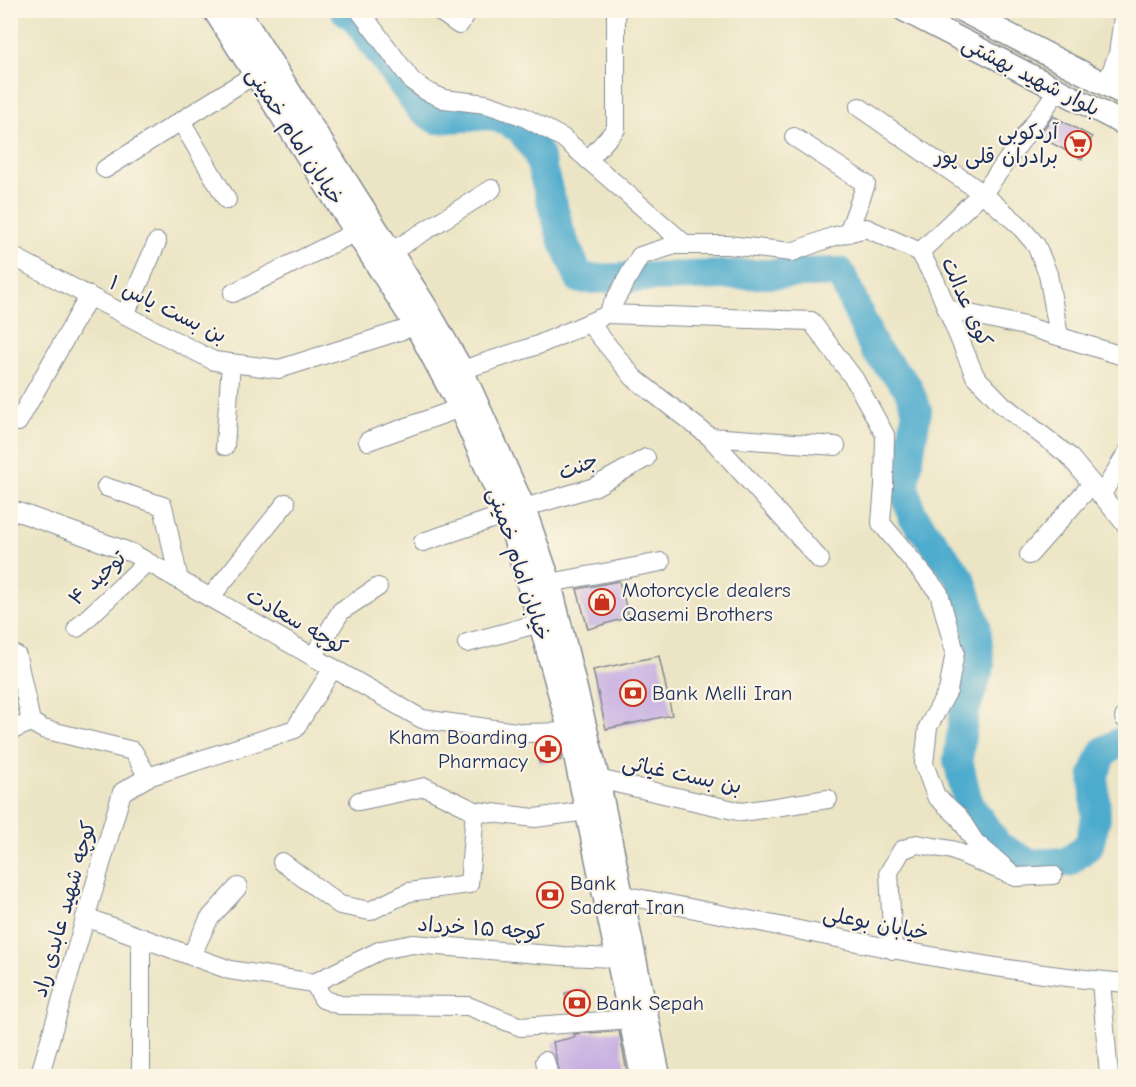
<svg xmlns="http://www.w3.org/2000/svg" width="1136" height="1087" viewBox="0 0 1136 1087" font-family="'Comic Neue','Playpen Sans Arabic',sans-serif">
	<style>
		.lines { fill: none; stroke-linecap: round; stroke-linejoin: round }
		.river { stroke: #4eabcd; stroke-width: 30 }
		.building { fill: #c7b0e2 }
		.minor-casing { stroke: #848a92; stroke-width: 20 }
		.major-casing { stroke: #848a92; stroke-width: 25 }
		.minor { stroke: #fff; stroke-width: 18 }
		.major { stroke: #fff; stroke-width: 22 }
		.labels { text-anchor: middle; stroke-width: 4.5; stroke-linejoin: round; paint-order: stroke }
		.street-label { font-size: 21px; fill: #1b2f5e; stroke: #fcf5e5 }
		.poi-label { font-size: 21px; fill: #1b2f5e; stroke: #fcf5e5; text-anchor: start }
	</style>
	<rect width="100%" height="100%" fill="#fcf5e5"/>
	<filter id="ink" filterUnits="userSpaceOnUse"><feTurbulence type="fractalNoise" baseFrequency=".0167" numOctaves="2"/><feDisplacementMap in="SourceGraphic" scale="12" xChannelSelector="R" yChannelSelector="G"/><feConvolveMatrix kernelMatrix="1 2 1 2 8 2 1 2 1" color-interpolation-filters="sRGB"/></filter>
	<filter id="wash" filterUnits="userSpaceOnUse"><feTurbulence type="fractalNoise" baseFrequency=".008" numOctaves="4" result="noise"/><feDisplacementMap in="SourceGraphic" scale="24" xChannelSelector="R" yChannelSelector="G"/><feGaussianBlur stdDeviation="1.35" result="paint"/><feColorMatrix in="noise" values="0 0 0 0 0 0 0 0 0 0 0 0 0 0 0 0 0 1.4 0 .05"/><feComposite in="paint" operator="in"/></filter>
	<g filter="url(#wash)">
		<rect width="100%" height="100%" fill="#ece5c5"/>
		<g class="lines">
			<path class="river" d="M345,10l10,8 64,89 17,12 56,-4 28,13 18,26 23,81 19,44 260,-7 35,78 32,36 10,24 -13,76 8,29 49,64 15,46 4,41 -16,47 -6,47 10,43 30,43 32,18 38,-2 21,-17 7,-27 -2,-44 10,-23 22,-12"/>
		</g>
		<g id="blocks">
			<g class="building">
				<path d="M1053,116l39,21 -10,22 -44,-23z"/>
				<path d="M619,581l10,36 -41,12 -11,-40z"/>
				<path d="M659,656l13,59 -66,14 -13,-59z"/>
				<path d="M559,743l2,17 -22,3 -3,-19z"/>
				<path d="M584,989l4,22 -19,1 -4,-19z"/>
				<path d="M619,1031l9,46h-68l-7,-35 22,-5 -1,-3z"/>
			</g>
		</g>
	</g>
	<g filter="url(#ink)">
		<use href="#blocks" fill-opacity="0" stroke="#848a92" stroke-width="1.5"/>
		<g class="lines">
			<defs>
				<g id="minor">
					<path d="M359,10l53,71 14,10 18,8 42,5 36,12 41,22 123,107"/>
					<path d="M438,10l21,15 10,-15"/>
					<path d="M1106,85l12,-31 6,-44"/>
					<path d="M859,107l123,86 36,31 18,21 12,29 11,62"/>
					<path d="M181,121l46,79"/>
					<path d="M794,137l72,47 -18,49"/>
					<path d="M588,160l28,-31v-119"/>
					<path d="M105,169l150,-95"/>
					<path d="M391,252l101,-63"/>
					<path d="M920,252l67,-64 71,-98"/>
					<path d="M10,255l204,106 65,8 137,-43"/>
					<path d="M233,293l123,-61"/>
					<path d="M947,309l78,17 101,31"/>
					<path d="M607,314l204,7 44,59 30,55 -1,51 -3,37 58,70 16,59 -7,39 -20,36 -4,37 12,32 23,21 16,25 41,35"/>
					<path d="M607,314l33,-58 35,-11h53l64,7 40,-15 34,-9 54,24 15,28 40,96 28,29 66,51 57,69"/>
					<path d="M125,315l32,-73"/>
					<path d="M590,324l44,54 76,59 110,123"/>
					<path d="M462,370l76,-25 62,-27"/>
					<path d="M18,422l71,-126"/>
					<path d="M710,437l126,9"/>
					<path d="M368,441l92,-33"/>
					<path d="M225,446l6,-83"/>
					<path d="M106,487l57,19 16,74"/>
					<path d="M1101,496l25,-42"/>
					<path d="M524,508l70,-21 52,-29"/>
					<path d="M10,509l122,44 290,166 101,14 47,-1"/>
					<path d="M423,542l84,-28"/>
					<path d="M1029,555l63,-71"/>
					<path d="M550,583l111,-21"/>
					<path d="M210,598l76,-95"/>
					<path d="M77,628l70,-66"/>
					<path d="M467,643l73,-20"/>
					<path d="M10,652l7,4 14,66 12,7 90,22 15,26"/>
					<path d="M313,657l28,-46 37,-24"/>
					<path d="M1124,718l2,-4"/>
					<path d="M10,731l21,-9"/>
					<path d="M598,779l144,33 86,-13"/>
					<path d="M359,801l66,-14 50,24"/>
					<path d="M282,862l58,43 30,6 39,-19 60,-8 6,-73 60,7 52,-7"/>
					<path d="M621,895c168,30 334,74 505,88"/>
					<path d="M85,917l145,53 84,13"/>
					<path d="M893,950l-4,-78 13,-22 15,-6 35,6 64,27 37,-2"/>
					<path d="M191,956l18,-37 29,-32"/>
					<path d="M1101,981l8,95"/>
					<path d="M314,983l9,16 17,6 128,1 53,21 110,-8"/>
					<path d="M314,983l67,-33 32,-6 150,12 53,2"/>
					<path d="M545,1061l4,15"/>
					<path d="M42,1067l80,-275 26,-15 147,-48 38,-61"/>
					<path d="M141,1076v-139"/>
				</g>
				<g id="major">
					<path d="M214,10l202,316 44,82 47,106 33,109 30,109 72,344"/>
					<path d="M238,10l188,297 36,63 62,138 26,75 48,196 61,297"/>
					<path d="M904,10l222,115"/>
					<path d="M961,10l165,85"/>
				</g>
			</defs>
			<use href="#minor" class="minor-casing"/>
			<use href="#major" class="major-casing"/>
			<use href="#minor" class="minor"/>
			<use href="#major" class="major"/>
		</g>
	</g>
	<defs>
		<symbol id="supermarket-ring" viewBox="-11 -11 22 22"><circle r="9.5" fill="#fcf5e5" stroke="#c8321e" stroke-width="1.5"/><path d="M-6-5.5h2.5l.6 2H6L4.5 2H-2.5L-4.4-4H-6ZM-1.5 3.2a1.3 1.3 0 1 0 .1 0ZM3 3.2a1.3 1.3 0 1 0 .1 0Z" fill="#c8321e"/></symbol>
		<symbol id="shop-ring" viewBox="-11 -11 22 22"><circle r="9.5" fill="#fcf5e5" stroke="#c8321e" stroke-width="1.5"/><path d="M-5-2.5h2.3a2.7 3.5 0 0 1 5.4 0H5L5.5 6h-11ZM-1.5-2.5h3a1.5 2.3 0 0 0-3 0Z" fill="#c8321e"/></symbol>
		<symbol id="bank-ring" viewBox="-11 -11 22 22"><circle r="9.5" fill="#fcf5e5" stroke="#c8321e" stroke-width="1.5"/><path d="M-6-4H6V4H-6ZM0-2.3a2.3 2.3 0 1 0 0 4.6a2.3 2.3 0 1 0 0-4.6Z" fill="#c8321e"/></symbol>
		<symbol id="pharmacy-ring" viewBox="-11 -11 22 22"><circle r="9.5" fill="#fcf5e5" stroke="#c8321e" stroke-width="1.5"/><path d="M-2-6h4v4h4v4h-4v4h-4v-4h-4v-4h4Z" fill="#c8321e"/></symbol>
	</defs>
	<g fill-rule="evenodd">
		<use href="#supermarket-ring" x="1063" y="129" width="30" height="30"/>
		<use href="#shop-ring" x="587" y="587" width="30" height="30"/>
		<use href="#bank-ring" x="618" y="678" width="30" height="30"/>
		<use href="#pharmacy-ring" x="533" y="734" width="30" height="30"/>
		<use href="#bank-ring" x="535" y="880" width="30" height="30"/>
		<use href="#bank-ring" x="562" y="988" width="30" height="30"/>
	</g>
	<g class="labels">
		<g class="street-label">
			<text transform="translate(1031 76) rotate(27)" y="7">بلوار شهید بهشتی</text>
			<text transform="translate(295 136) rotate(57)" y="7">خیابان امام خمینی</text>
			<text transform="translate(967 302) rotate(66)" y="7">کوی عدالت</text>
			<text transform="translate(168 309) rotate(26)" y="7">بن بست یاس ۱</text>
			<text transform="translate(578 466) rotate(-22)" y="7">جنت</text>
			<text transform="translate(519 564) rotate(72)" y="7">خیابان امام خمینی</text>
			<text transform="translate(97 578) rotate(-43)" y="7">توحید ۴</text>
			<text transform="translate(297 621) rotate(30)" y="7">کوچه سعادت</text>
			<text transform="translate(682 774) rotate(12)" y="7">بن بست غیاثی</text>
			<text transform="translate(64 909) rotate(-74)" y="7">کوچه شهید عابدی راد</text>
			<text transform="translate(876 923) rotate(11)" y="7">خیابان بوعلی</text>
			<text transform="translate(481 928) rotate(4)" y="7">کوچه ۱۵ خرداد</text>
		</g>
		<g class="poi-label">
			<text x="1058" y="139" text-anchor="end">آردکوبی<tspan x="1058" dy="24">برادران قلی پور</tspan></text>
			<text x="622" y="597">Motorcycle dealers<tspan x="622" dy="24">Qasemi Brothers</tspan></text>
			<text x="652" y="700">Bank Melli Iran</text>
			<text x="528" y="744" text-anchor="end">Kham Boarding<tspan x="528" dy="24">Pharmacy</tspan></text>
			<text x="570" y="890">Bank<tspan x="570" dy="24">Saderat Iran</tspan></text>
			<text x="596" y="1010">Bank Sepah</text>
		</g>
	</g>
	<rect width="1136" height="1087" fill="none" stroke="#fcf5e5" stroke-width="36"/>
</svg>
